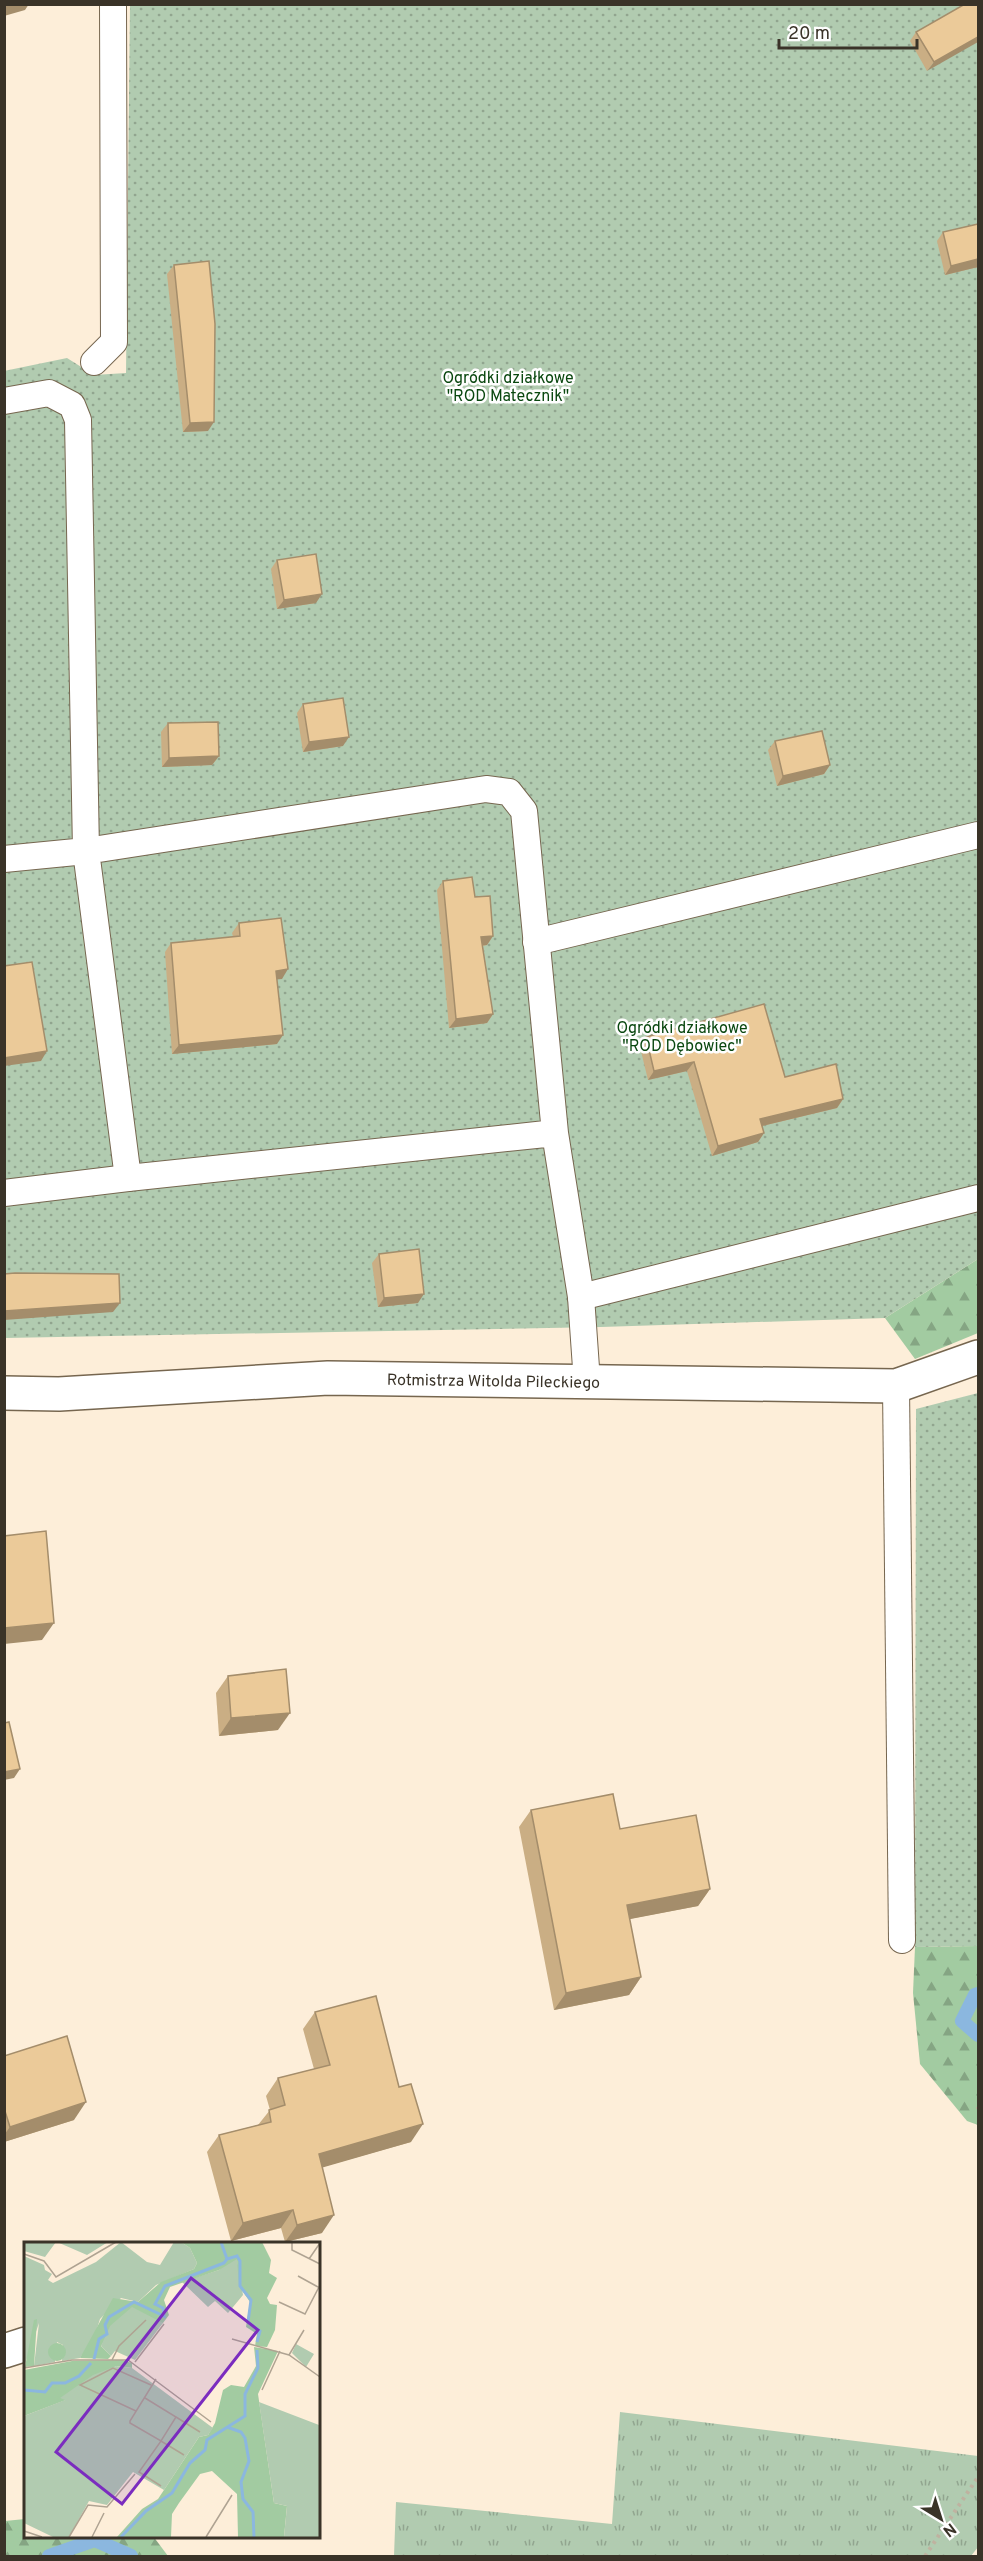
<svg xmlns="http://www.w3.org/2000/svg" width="983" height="2561" viewBox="0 0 983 2561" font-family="Overpass,sans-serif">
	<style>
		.grass { fill: url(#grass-tufts) }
		.forest { fill: url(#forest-firs) }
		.park { fill: url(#park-dots) }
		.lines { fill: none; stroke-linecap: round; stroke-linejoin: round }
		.stream { stroke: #8bb7df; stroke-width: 14 }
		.service-casing { stroke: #76664f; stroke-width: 28 }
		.minor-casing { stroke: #76664f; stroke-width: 36 }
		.path { stroke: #bfb2a0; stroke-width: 4; stroke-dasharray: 3 4.5; stroke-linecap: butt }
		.service { stroke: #fff; stroke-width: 26 }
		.minor { stroke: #fff; stroke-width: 33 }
		.wall { fill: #caae84 }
		.shaded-wall { fill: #a48d6b }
		.building { fill: #ebca99; stroke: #a48d6b; stroke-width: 1.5 }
		.labels { text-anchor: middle; stroke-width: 5; stroke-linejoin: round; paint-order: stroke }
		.park-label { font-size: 16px; fill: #09470f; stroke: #fefefe }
		.street-label { font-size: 16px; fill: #3a3328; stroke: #fefefe }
		.inset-river { fill: none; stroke: #8bb7df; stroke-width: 3 }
		.inset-road { fill: none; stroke: #afa392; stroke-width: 1.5 }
		.view { fill: #7b2cbf; fill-opacity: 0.15; stroke: #7b2cbf; stroke-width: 3 }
		.inset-edge { fill: none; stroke: #3a3328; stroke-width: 3 }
	</style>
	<defs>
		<pattern id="grass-tufts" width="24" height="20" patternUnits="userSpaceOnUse" patternTransform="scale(1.5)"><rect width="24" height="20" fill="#b1cbb0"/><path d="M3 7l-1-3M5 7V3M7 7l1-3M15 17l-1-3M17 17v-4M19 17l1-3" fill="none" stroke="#91a58f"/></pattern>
		<pattern id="forest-firs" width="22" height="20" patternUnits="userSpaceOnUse" patternTransform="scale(1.5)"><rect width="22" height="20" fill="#a2cba1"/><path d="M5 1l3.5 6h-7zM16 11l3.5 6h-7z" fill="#85a583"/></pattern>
		<pattern id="park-dots" width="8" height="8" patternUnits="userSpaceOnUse" patternTransform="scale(1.5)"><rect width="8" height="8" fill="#b1cbb0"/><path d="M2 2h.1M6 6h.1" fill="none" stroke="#91a58f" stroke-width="1.8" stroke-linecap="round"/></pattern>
	</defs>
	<rect width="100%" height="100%" fill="#fdeed9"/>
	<path class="grass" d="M620,2412l358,44v91l-7,9h-577l2,-54 216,22z"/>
	<g class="forest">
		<path d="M978,1259v74l-63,26 -30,-41z"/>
		<path d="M978,1946v179l-11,-4 -47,-57 -7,-71 2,-46z"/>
		<path d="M25,2519l1,17h127l15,20h-163v-35z"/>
	</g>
	<g class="park">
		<path d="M130,5h848v1254l-93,59 -284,9 -596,11 -1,-967 63,-13 27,17 32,-2z"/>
		<path d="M978,1393v553l-63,1 1,-538z"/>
	</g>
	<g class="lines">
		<g class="stream">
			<path d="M978,1994l-3,1 -13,26 16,14"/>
			<path d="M49,2556l46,-16 36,16"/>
		</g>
		<defs>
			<g id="service">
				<path d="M94,362l20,-20 -1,-338"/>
				<path d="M4,401l45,-8 23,12 6,15 8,431 -82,8"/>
				<path d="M536,942l442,-107"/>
				<path d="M555,1133l-427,45 -42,-327 400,-62 23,3 15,19 31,322 26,164 6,85"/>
				<path d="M4,1193l124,-15"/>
				<path d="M581,1297l397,-99"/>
				<path d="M896,1386l6,554"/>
			</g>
			<g id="minor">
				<path id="s1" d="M4,1393l55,1 269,-16 568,8 82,-29"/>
				<path d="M4,2351l22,-7"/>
			</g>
		</defs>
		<use href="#service" class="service-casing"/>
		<use href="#minor" class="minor-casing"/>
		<g class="path">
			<path d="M978,2107v2"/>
			<path d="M925,2556l53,-79"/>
		</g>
		<use href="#service" class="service"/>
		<use href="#minor" class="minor"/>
	</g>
	<g class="wall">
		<path d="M963,4h15l-51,67 -17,-30 6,-9 45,-25z"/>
		<path d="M978,227v40l-33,8 -8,-34 6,-9z"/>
		<path d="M174,265l34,166 -25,1 -16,-158z"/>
		<path d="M277,560l39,43 -39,6 -6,-40z"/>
		<path d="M303,704l40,42 -40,6 -6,-39z"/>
		<path d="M168,723l51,33 -7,9 -50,2 -1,-35z"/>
		<path d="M775,741l55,24 -6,9 -47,12 -9,-36z"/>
		<path d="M443,881l32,16 18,39 -6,9 -4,1 10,68 -6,9 -38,5 -12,-138z"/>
		<path d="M239,923l43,56h-5v65l-105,10 -7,-102 6,-9 62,-6 -1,-4z"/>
		<path d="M646,1037l139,40 58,22 -6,9 -75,18 2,7 -6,9 -46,14 -25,-85 -39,9 -8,-33z"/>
		<path d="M379,1254l39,49 -40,4 -6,-44z"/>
		<path d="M228,1676l50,54 -59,6 -3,-43z"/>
		<path d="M531,1810l89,19 90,60 -12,17 -69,13 12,58 -12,18 -75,15 -35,-183z"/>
		<path d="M315,2012l96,130 -89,25v66l-37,9 -4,-14 -50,13 -24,-89 12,-17 39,-10 12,-15 -4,-14 12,-18 36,-9 -11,-40z"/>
		<path d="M4,2056l70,64 -70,22z"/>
	</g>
	<g class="shaded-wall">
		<path d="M4,4h25l-4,6 -21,6z"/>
		<path d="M978,37v5l-51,29 7,-9z"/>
		<path d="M978,259v8l-33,8 6,-9z"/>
		<path d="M214,422l-6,9 -25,1 7,-9z"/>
		<path d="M322,594l-6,9 -39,6 7,-9z"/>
		<path d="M349,737l-6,9 -40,6 6,-10z"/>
		<path d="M219,756l-7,9 -50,2 7,-9z"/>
		<path d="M830,765l-6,9 -47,12 6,-10z"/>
		<path d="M493,936l-6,9 -12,1 6,-9z"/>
		<path d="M288,969l-6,10 -12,1 6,-9z"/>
		<path d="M493,1014l-6,9 -38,5 7,-9z"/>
		<path d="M283,1035l-6,9 -105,10 7,-9z"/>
		<path d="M47,1051l-6,10 -37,5v-8z"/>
		<path d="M694,1062l-7,9 -39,9 6,-9z"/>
		<path d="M843,1099l-6,9 -83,20 6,-9z"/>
		<path d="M764,1133l-6,9 -46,14 6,-10z"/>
		<path d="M424,1294l-6,9 -40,4 6,-9z"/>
		<path d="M120,1303l-7,9 -109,8v-9z"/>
		<path d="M54,1623l-12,17 -38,4v-16z"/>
		<path d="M290,1713l-12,17 -59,6 12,-18z"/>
		<path d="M20,1769l-6,9 -10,2v-8z"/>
		<path d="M710,1889l-12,17 -83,16 12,-17z"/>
		<path d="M641,1977l-12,18 -75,15 12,-17z"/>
		<path d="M86,2102l-12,18 -70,22v-7l6,-8z"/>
		<path d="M423,2124l-12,18 -104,30 12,-18z"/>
		<path d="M293,2210l-12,18 -50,13 12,-18z"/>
		<path d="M334,2215l-12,18 -37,9 12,-17z"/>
	</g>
	<g class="building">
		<path d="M965,4h13v33l-44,25 -18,-30z"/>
		<path d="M978,224v35l-27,7 -8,-34z"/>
		<path d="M209,261l6,63 -1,98 -24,1 -16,-158z"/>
		<path d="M316,554l6,40 -38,6 -7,-40z"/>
		<path d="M343,698l6,39 -40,5 -6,-38z"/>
		<path d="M218,722l1,34 -50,2 -1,-35z"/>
		<path d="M822,731l8,34 -47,11 -8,-35z"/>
		<path d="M472,877l3,20 15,-1 3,40 -12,1 12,77 -37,5 -13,-138z"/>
		<path d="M281,918l7,51 -12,2 7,64 -104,10 -8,-102 69,-7 -1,-13z"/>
		<path d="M32,962l15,89 -43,7v-92z"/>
		<path d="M764,1004l21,73 51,-13 7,35 -83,20 4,14 -46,13 -24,-84 -40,9 -8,-34z"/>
		<path d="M419,1249l5,45 -40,4 -5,-44z"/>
		<path d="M15,1273l104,1 1,29 -116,8v-37z"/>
		<path d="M46,1531l8,92 -50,5v-92z"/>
		<path d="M286,1669l4,44 -59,5 -3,-42z"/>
		<path d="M9,1722l11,47 -16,3v-49z"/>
		<path d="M613,1794l7,35 76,-14 14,74 -83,16 14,72 -75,16 -35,-183z"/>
		<path d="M376,1996l23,91 12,-3 12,40 -104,30 15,61 -37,10 -4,-15 -50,13 -24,-88 52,-13 -2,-12 16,-5 -7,-27 52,-13 -15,-53z"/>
		<path d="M67,2036l19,66 -76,25 -6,-19v-52z"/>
	</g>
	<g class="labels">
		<g class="park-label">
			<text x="508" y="383">Ogródki działkowe<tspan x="508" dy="18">"ROD Matecznik"</tspan></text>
			<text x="682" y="1033">Ogródki działkowe<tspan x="682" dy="18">"ROD Dębowiec"</tspan></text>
		</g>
		<g class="street-label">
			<text dy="6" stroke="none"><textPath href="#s1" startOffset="490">Rotmistrza Witolda Pileckiego</textPath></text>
		</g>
	</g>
	<g transform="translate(24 2242)">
		<rect width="296" height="296" fill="#fdeed9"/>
		<path d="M0,0h32l-11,15 -21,-6zM33,0h51l-21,13zM97,0l26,20 13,3 14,-23h7l9,6 7,15 -3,6 -38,16 -18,17 -17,-4 -21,21 -6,19 -14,20 -18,3 1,-16 -6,-3 -2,20 -21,4 5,-43 -15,44v-111l20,9 1,5 7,4 -4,6 5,3 43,-21zM206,17h7l6,36 -15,18 -13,-12 -7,6 -26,-25 37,-12zM272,102l18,10 -8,13 -14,-14z" fill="#b1cbb0"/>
		<path d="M157,0h81l9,18 -2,13 8,5 -10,20 3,6 7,1 -2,25 -8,17 -12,-1 2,-12 -11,-7 4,-25 -11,-16 -2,-27 -18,11 -49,17 -6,13 5,15 -6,8 -55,12 -7,11 10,10 -3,3 -28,-1 33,-60 25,4 23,-20 33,-13 3,-6 -7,-15zM13,77l-3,47 -9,1 9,-47zM24 110a9 9 0 1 1 18 0a9 9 0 1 1-18 0ZM230,105l24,4 -20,43 16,109 13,3 -3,31h-46l-1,-43 -25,-23 -12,3 -21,29 -7,11 -1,23h-54l25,-28 16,-10 41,-62 9,-2 7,-12 8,-33 8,-5 13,2 12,-21zM98,118l10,3v5l-16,-2 -50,34 -42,16v-46l48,-9z" fill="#a2cba1"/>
		<path d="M108,65l31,16 -28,37 -20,-9 -4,5 -10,-10 9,-20zM92,124l16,2 81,60 -5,7 -9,2 -35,53 -31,-18 -26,33 -18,-4 -20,36h-16l-29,-14v-107l41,-16 -5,-2 33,-23zM235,160l60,23v112h-35l3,-31 -13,-3z" fill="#b1cbb0"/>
		<path class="inset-river" d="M203,17l10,-3 3,5v25l11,14 -3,22 12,9 -3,11M70,117l5,-20 8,-5 -2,-9 4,-8 25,-15 30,14 -1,-8 -8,-4 10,-18 59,-23 3,-4 -6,-17M0,148l21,2 7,-9h13l14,-7 12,-13M203,185l14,5 4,6 4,23 -8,21 2,17 10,13 1,25M97,295l25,-26 26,-18 18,-30 15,-13 2,-10 38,-24v-22l13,-26 -1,-18"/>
		<path class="inset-road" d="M268,0v8l28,14M0,12l20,7 12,16 60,-35M285,17l11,-16M274,34l20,11M255,60l26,12 15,-29M208,97l57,16 31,22M265,113l15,-25M88,118l7,-14 27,-26M111,120l29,-38M0,126l48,-8h56l83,62M238,148l18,-39M121,156l31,19 -15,24 -31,-18v-2l26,-42M112,169l-56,-26 33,-17 38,17M152,175l24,15M137,244l-22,-14 22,-31 23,14M0,289l18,6M45,295l19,-32 19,2 28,-33M68,295l12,-24M182,295l26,-42"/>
		<path class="view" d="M167,36l67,52 -136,174 -66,-52z"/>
		<rect width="296" height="296" class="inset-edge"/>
	</g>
	<rect width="983" height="2561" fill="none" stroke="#3a3328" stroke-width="12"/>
	<g transform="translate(941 2519) rotate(142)" stroke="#fefefe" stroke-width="4.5" paint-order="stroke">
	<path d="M0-4.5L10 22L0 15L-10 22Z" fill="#3a3328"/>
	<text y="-9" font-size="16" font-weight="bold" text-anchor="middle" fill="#3a3328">N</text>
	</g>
	<path d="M779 39v9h138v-9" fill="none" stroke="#3a3328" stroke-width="3"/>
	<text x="788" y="39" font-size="18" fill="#3a3328" stroke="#fefefe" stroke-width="4.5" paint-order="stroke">20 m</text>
</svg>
